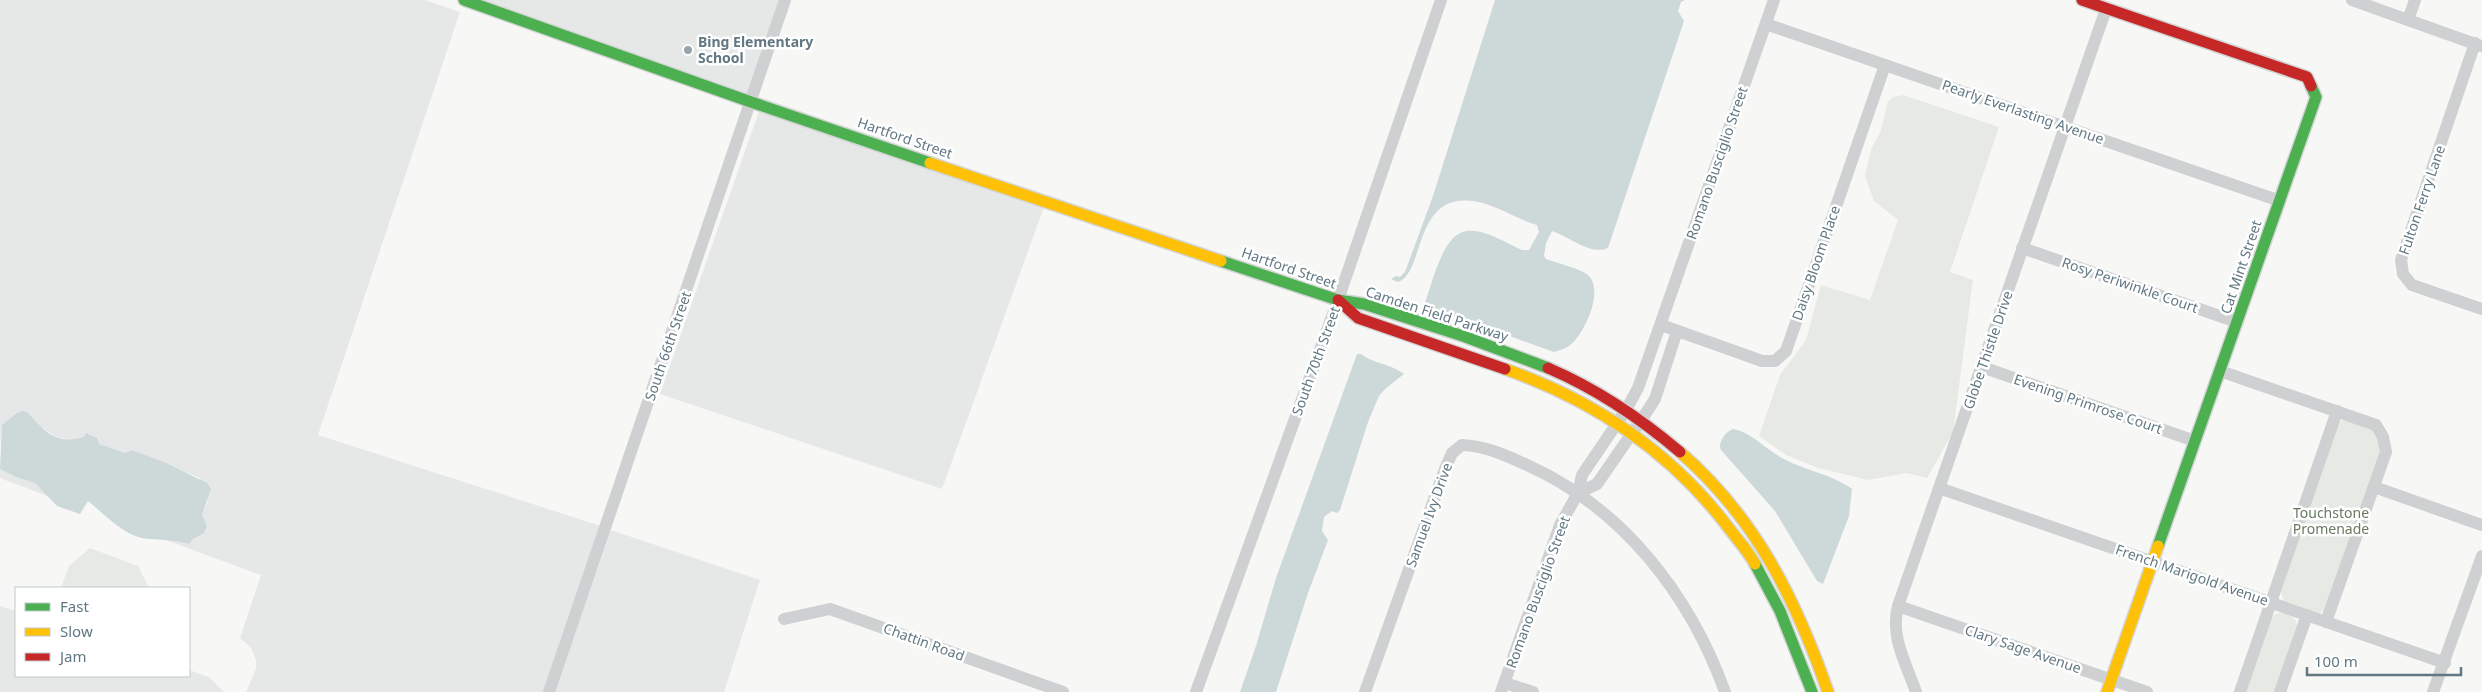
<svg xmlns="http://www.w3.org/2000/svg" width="2482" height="692" viewBox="0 0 2482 692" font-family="'Noto Sans',sans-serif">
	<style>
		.built { fill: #e6e8e8 }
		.green { fill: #e7eae4 }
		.water { fill: #cdd8d9 }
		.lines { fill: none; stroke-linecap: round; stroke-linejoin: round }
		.fast-casing { stroke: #d3d5d5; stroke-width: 14 }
		.slow-casing { stroke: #d3d5d5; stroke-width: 14 }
		.jam-casing { stroke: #d3d5d5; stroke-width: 14 }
		.street { stroke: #cfd0d1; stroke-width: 12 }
		.fast { stroke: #4caf50; stroke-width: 11 }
		.slow { stroke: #ffc107; stroke-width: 11 }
		.jam { stroke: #c62828; stroke-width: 11 }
		.poi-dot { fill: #96a4ab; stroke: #fff; stroke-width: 2 }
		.labels { text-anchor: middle; stroke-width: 5; stroke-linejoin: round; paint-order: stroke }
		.poi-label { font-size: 14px; font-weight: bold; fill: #617782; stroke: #fff; text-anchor: start }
		.street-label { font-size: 14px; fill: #617782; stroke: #fff }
		.park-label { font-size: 14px; fill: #677a60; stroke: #fff }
	</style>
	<rect width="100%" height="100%" fill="#f7f7f6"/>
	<g class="built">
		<path d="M0,0h425l35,12 -142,423 283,91 -57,166h-298l10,-23v-9l-5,-12 -11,-10 21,-63 -101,-37 29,5 4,-4 11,-6 3,-7 -5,-11 6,-14 -8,-23 -69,-28 -6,3 -27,-9 -12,-10 -2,3 -12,3 -16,-3 -21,-14 -4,-6 -29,8 -2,19z"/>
		<path d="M468,0h315l-33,100z"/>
		<path d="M759,111l285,96 -102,282 -282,-95z"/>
		<path d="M0,469l18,9 17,5 15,14 -50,-19z"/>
		<path d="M611,530l149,50 -36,112h-169z"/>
		<path d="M0,606l16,5v65h173v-6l20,7 15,15h-224z"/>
	</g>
	<g class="green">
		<path d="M1903,95l96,32 -49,145 23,8 -20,152 -26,46 -20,-5 -39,7 -50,-12 -32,-13 -27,-19 21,-61 26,-35 15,-55 49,15 28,-80 -24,-19 -9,-25 6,-26 10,-20 7,-28 5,-5z"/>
		<path d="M2347,420c22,7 31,6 34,31l-57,160 -5,2 -35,-12 -4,-11 57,-164 4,-5z"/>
		<path d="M90,548l48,18 11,22h-88l8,-22z"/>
		<path d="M2280,613c10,1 17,5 18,16l-22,63h-31l26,-73 4,-5z"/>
	</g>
	<g class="water">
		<path d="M1495,0h190l-4,2 -3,9 6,10 -76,227c-18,8 -39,-12 -56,-17l-6,12 -2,13 2,3c10,4 37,10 43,17 15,16 -5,59 -20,70 -4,3 -10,4 -15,6l-130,-47c8,-19 18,-72 43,-74 18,-2 39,12 55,19h7l10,-18 -2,-7c-22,-6 -43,-22 -65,-24 -59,-7 -47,72 -74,81l-7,-3 5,-3 4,1 5,-5 28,-76z"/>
		<path d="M1357,354h4c10,9 31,10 43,20l-19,15 -6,7 -11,26 -28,88 -3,3 -5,-2 -8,6 -2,14 6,9 -20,53 -32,99h-36l16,-46 20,-68z"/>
		<path d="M23,411l5,2c17,19 28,32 56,24l2,-4 11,5 2,6 26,9 6,-3 33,12 43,21 4,6 -9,26 5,11 -3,7 -11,6 -4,5c-13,-4 -25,-4 -39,-5 -25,-1 -44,-24 -62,-38l-8,13 -23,-8 -22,-23 -17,-5 -18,-9 2,-44 15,-12z"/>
		<path d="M1733,429c20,4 33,21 51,30 18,10 54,18 68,30l-3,27 -26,68 -6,-3 -42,-70 -54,-61c-4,-7 5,-19 12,-21z"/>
	</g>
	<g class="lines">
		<defs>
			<g id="fast">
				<path d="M464,0l287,102 179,61"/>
				<path d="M1221,261l117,39 26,4 99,32 85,32"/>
				<path d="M2158,546l158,-449 -5,-11"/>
				<path d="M1755,564l25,47 32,81"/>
			</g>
			<g id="slow">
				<path d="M930,163l291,98"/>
				<path d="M1505,369c88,31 166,83 223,158 9,12 20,24 27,37"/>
				<path d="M1680,452c76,66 116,148 148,240"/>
				<path d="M2107,692l51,-146"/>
			</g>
			<g id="jam">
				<path d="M2082,0l225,77 4,9"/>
				<path d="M1338,300l20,18 147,51"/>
				<path d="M1548,368c49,21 92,50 132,84"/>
			</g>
		</defs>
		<use href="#fast" class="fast-casing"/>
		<use href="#slow" class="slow-casing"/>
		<use href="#jam" class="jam-casing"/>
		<g class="street">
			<path d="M2352,0l129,46"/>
			<path d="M2408,20l7,-20"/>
			<path d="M1766,24l514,177"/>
			<path d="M2475,43l-74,217 2,14 9,11 70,24"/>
			<path d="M2022,248l215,74"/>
			<path d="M1661,325l101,36h13l11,-10 99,-286"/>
			<path d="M1982,367l213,74"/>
			<path d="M2220,371l156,54 7,12 3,15 -60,170"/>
			<path d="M2374,487l108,38"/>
			<path d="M1939,488l506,175"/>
			<path d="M1578,493l19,-9 51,-74 7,-11 22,-68"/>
			<path d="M1898,606l249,86"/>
			<path d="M784,619l46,-10 233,83"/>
			<path d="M1505,683l28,9"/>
			<path d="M549,692l236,-692"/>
			<path d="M1196,692l142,-392 103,-300"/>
			<path d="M1365,692l80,-223 7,-16 10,-8c24,1 43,10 65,20 96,43 163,130 198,227"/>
			<path d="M1501,692l59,-167 18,-32 4,-18 44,-65 12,-22 136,-388"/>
			<path d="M1916,692c-10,-29 -26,-55 -18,-86l208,-597"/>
			<path d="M2240,692l97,-281"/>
			<path d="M2280,692l27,-77"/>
			<path d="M2433,692l49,-136"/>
		</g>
		<use href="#fast" class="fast"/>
		<use href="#slow" class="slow"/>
		<use href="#jam" class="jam"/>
	</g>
	<circle class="poi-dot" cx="688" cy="50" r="5"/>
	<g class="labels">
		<g class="poi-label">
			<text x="698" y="47">Bing Elementary<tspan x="698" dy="16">School</tspan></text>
		</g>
		<g class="street-label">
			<text transform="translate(2023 112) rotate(19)" y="5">Pearly Everlasting Avenue</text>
			<text transform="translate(905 138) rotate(19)" y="5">Hartford Street</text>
			<text transform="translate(1717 163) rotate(-71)" y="5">Romano Busciglio Street</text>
			<text transform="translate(2422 200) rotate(-71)" y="5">Fulton Ferry Lane</text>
			<text transform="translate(1816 263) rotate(-71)" y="5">Daisy Bloom Place</text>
			<text transform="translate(2241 267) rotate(-71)" y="5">Cat Mint Street</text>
			<text transform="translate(1289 268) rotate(19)" y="5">Hartford Street</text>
			<text transform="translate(2130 285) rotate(19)" y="5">Rosy Periwinkle Court</text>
			<text transform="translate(1437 314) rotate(18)" y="5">Camden Field Parkway</text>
			<text transform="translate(668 346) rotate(-71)" y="5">South 66th Street</text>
			<text transform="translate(1988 350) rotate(-71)" y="5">Globe Thistle Drive</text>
			<text transform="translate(1316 361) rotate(-70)" y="5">South 70th Street</text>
			<text transform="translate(2088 404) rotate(19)" y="5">Evening Primrose Court</text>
			<text transform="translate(1429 515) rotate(-70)" y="5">Samuel Ivy Drive</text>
			<text transform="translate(2192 575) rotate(19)" y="5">French Marigold Avenue</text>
			<text transform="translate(1538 592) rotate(-70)" y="5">Romano Busciglio Street</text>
			<text transform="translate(924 642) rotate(20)" y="5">Chattin Road</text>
			<text transform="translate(2023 649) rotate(19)" y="5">Clary Sage Avenue</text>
		</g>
		<g class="park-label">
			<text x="2331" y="518">Touchstone<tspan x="2331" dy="16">Promenade</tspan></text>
		</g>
	</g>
	<rect x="15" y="587" width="175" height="90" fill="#ffffff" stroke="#c0c9cd"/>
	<rect x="25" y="603" width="25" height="8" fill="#4caf50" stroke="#c0c9cd"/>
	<text x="60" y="612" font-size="15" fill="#617782">Fast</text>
	<rect x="25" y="628" width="25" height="8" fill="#ffc107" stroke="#c0c9cd"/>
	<text x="60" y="637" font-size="15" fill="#617782">Slow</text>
	<rect x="25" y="653" width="25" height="8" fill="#c62828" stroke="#c0c9cd"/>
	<text x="60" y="662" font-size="15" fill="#617782">Jam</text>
	<path d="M2307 667v8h154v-8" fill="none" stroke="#617782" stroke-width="2.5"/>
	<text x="2314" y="667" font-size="15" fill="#617782" stroke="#ffffff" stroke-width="4" paint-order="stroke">100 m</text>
</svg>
